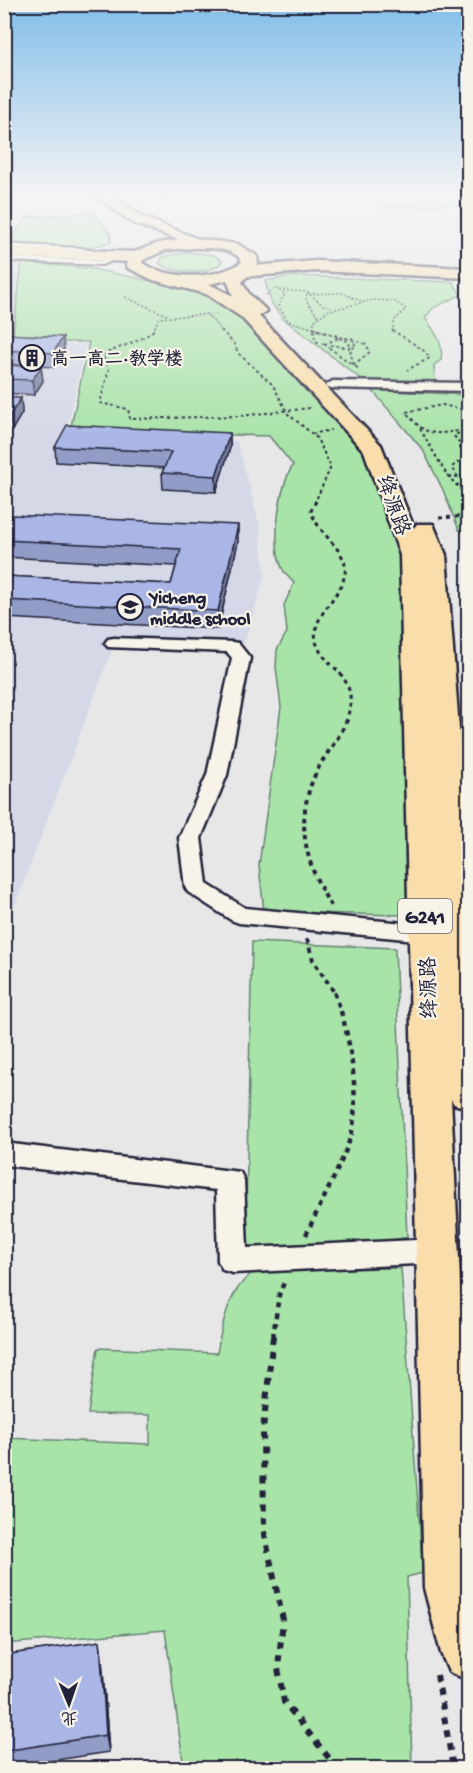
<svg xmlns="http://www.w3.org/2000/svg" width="473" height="1773" viewBox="0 0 473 1773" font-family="'Gochi Hand','LXGW WenKai TC',sans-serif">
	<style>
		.built { fill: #d4d8e7 }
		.green { fill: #a8e3a8; stroke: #658272; stroke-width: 1.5 }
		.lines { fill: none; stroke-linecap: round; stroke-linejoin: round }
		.service-casing { stroke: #22223b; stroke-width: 4 }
		.minor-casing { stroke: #22223b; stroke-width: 5 }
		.primary-casing { stroke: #22223b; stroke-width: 5 }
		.trunk-casing { stroke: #22223b; stroke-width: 5 }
		.path-far5 { stroke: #22223b; stroke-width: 1.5; stroke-dasharray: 2 2; stroke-linecap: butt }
		.path-far4 { stroke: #22223b; stroke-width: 2; stroke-dasharray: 3 3; stroke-linecap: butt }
		.path-far3 { stroke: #22223b; stroke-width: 3; stroke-dasharray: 4 4; stroke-linecap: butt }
		.path-far2 { stroke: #22223b; stroke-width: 4; stroke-dasharray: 4.5 4.5; stroke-linecap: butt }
		.path-far1 { stroke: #22223b; stroke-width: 4.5; stroke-dasharray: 5 5; stroke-linecap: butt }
		.path { stroke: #22223b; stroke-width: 6; stroke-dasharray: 7 7; stroke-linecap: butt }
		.service { fill: #f7f3e8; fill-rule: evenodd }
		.minor { fill: #f7f3e8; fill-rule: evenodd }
		.primary { fill: #f9deab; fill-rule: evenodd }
		.trunk { fill: #f9deab; fill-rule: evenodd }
		.wall { fill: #919dc6; stroke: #22223b; stroke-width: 1.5 }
		.shaded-wall { fill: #767fa1; stroke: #22223b; stroke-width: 1.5 }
		.building { fill: #a9b6e6; stroke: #22223b; stroke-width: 1.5 }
		.labels { text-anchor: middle; stroke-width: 4.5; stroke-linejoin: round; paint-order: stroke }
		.far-poi-label { font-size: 18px; font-weight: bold; fill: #22223b; stroke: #f7f3e8; text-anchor: start }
		.shield { fill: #f7f3e8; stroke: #62616f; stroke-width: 1.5 }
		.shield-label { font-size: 20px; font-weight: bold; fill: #22223b }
		.street-label { font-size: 21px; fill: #22223b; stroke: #f7f3e8 }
	</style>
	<rect width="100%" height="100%" fill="#e7e7e8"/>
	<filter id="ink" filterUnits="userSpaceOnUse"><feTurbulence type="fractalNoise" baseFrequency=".0167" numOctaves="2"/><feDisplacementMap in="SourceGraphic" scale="12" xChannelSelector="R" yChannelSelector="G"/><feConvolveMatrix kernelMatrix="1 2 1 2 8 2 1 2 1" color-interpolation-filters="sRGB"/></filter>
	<g filter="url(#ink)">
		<path class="built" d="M5,264l16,1 -11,78 76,1 -20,88 171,9 22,83 6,51 -21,69 -128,-5 -111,292z"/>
		<g class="green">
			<path d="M101,195h233l-222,7z"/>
			<path d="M372,195h96v9l-86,4z"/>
			<path d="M93,212l17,21 1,9 -32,8 -74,-4 22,-29z"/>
			<path d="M187,252l27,3 8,6c-10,15 -50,13 -63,2l4,-6z"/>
			<path d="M22,263l66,5 97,20 31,12 26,16 111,116 20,30 31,95 5,350 -10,8 -135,-3 -5,-47 22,-158 -5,-40 1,-17 10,-18 -3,-27 10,-22c-4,-4 -10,-10 -12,-15 -11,-25 -3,-80 11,-103l-24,-29 -199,-5 19,-89h-77z"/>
			<path d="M294,276l159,6 8,13 -28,13 -8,10c10,14 19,25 16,42l-7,5 1,17 -69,1 -85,-66 -10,-15 -6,-21z"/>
			<path d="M372,390l96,5v136l-9,-1 -16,-40 -20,-40z"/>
			<path d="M252,942l143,6 12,289 -44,10 -118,3z"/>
			<path d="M401,1268l22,305 -16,4 5,191h-228l-19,-138 -160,14v-206l145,6v-29l-62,-1 10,-66 119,5c5,-30 12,-65 39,-83z"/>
		</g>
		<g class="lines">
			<defs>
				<g id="service">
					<path d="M4,244l77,4 21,5 -3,2 -18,-3 -77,-4z"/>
					<path d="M118,255l2,3 -18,7 -98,-4v-4l97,4z"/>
				</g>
				<g id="minor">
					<path d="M333,381l135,2v8l-140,-3 -2,-3z"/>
					<path d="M114,638l118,4 6,1 12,15 -23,117 -26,63 6,46 38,24 181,17 8,2 4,6 -4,6 -8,2 -187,-18 -8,-3 -43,-28 -3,-5 -6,-49 28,-63 25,-117 -5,-6 -119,-5 -3,-4 3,-4z"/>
					<path d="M4,1143l236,29 4,8 3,68 190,-9 10,3 5,9 -5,9 -10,3 -204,10 -10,-3 -5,-9 -2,-71 -212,-25z"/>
				</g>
				<g id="primary">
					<path d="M4,247l131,5 8,5 -8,5 -131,-5z"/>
					<path d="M316,261l152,7v10l-152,-7 -76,6 -8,-5 8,-5z"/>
				</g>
				<path id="trunk" d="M94,195h16l33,22 55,22 39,5 20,12 1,8 -16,18 7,12 18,17 -8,5 122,129 33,83 3,-4h16l13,31 22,294v259l-14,-4 -3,-5 17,338v243l-19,-8 -8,-19 -17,-65 -24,-1033 -36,-104 -123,-134 -35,-23 -53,-14 -25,-12 -2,-3 3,-11 29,-11 21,-3 -46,-17zM194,248c15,0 41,-1 48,14 -27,18 -72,18 -100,1l1,-3 23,-10zM227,280l6,16 -24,-12h1z"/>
			</defs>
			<use href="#service" class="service-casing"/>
			<use href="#minor" class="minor-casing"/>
			<use href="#primary" class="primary-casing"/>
			<use href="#trunk" class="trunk-casing"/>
			<g class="path-far5">
				<path d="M279,290l28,2 16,13 8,2"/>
				<path d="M266,295l9,-7 10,6 -7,12 10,15 34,10"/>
				<path d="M125,297l44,19"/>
				<path d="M217,314l-9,2 14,15"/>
				<path d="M318,316l-12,-16 1,-6 35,-1 19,8"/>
				<path d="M314,328l8,3"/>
				<path d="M314,328l1,3"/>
				<path d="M314,328v-7l13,-10 46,-11 21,1 12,8 -11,11 -3,11"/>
				<path d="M153,331l6,-13 50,-4"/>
			</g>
			<g class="path-far4">
				<path d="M153,330c-4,8 -39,19 -51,25l7,14 -9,34 28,6 2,10 110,-3 70,-8"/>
				<path d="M221,330l14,15 3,8 35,32 15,29 28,23 15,30 -16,35"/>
				<path d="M314,330l1,11 9,3"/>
				<path d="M317,330l49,14 4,8 -17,13 6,4"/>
				<path d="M318,330l21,8"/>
				<path d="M392,330l30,19 8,9 -23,12"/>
				<path d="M339,338l10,4 1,6"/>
				<path d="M339,338h13l4,9 -6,1"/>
				<path d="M324,344l26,4"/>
				<path d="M324,344l29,21 -3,-17"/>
				<path d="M324,344l15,-6"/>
				<path d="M468,411l-25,-6 -37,7c22,28 29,21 62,18"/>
				<path d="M420,429l27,46 16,17 2,10"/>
				<path d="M459,433l-5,3 9,12"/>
				<path d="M312,434l19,-4"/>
				<path d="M468,447l-8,1 8,6"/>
				<path d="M449,477l19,-1"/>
				<path d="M458,477l-6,-10 16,-12"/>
				<path d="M456,485l12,-1"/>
			</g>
			<g class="path-far3">
				<path d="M316,501l-5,10c6,21 31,36 34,54 4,29 -35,47 -29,76 5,26 46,32 31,77"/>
				<path d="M465,501l3,15"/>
				<path d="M439,518l29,-2"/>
			</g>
			<g class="path-far2">
				<path d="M331,906c-28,-45 -38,-92 -11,-141 9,-16 22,-30 28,-48"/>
				<path d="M307,939l6,21 21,32"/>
			</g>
			<g class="path-far1">
				<path d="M306,1235c14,-31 33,-64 44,-96 12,-36 -1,-115 -17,-149"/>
				<path d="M273,1337l6,-42 6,-15"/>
			</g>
			<g class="path">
				<path d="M273,1336l-10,94 1,101 19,89 -5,48 6,34 53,66"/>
				<path d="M437,1675l16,93"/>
			</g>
			<use href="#service" class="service"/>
			<use href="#minor" class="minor"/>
			<use href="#primary" class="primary"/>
			<use href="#trunk" class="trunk"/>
		</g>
		<g class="wall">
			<path d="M4,334l59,3 1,14 -10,16 -50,-3z"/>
			<path d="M4,365l37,2 2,14 -9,14 -30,-2z"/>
			<path d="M4,398h17l1,15 -10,17 -8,-1z"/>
			<path d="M230,433v15l-14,44 -53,-3 -1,-16 2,-5 -108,-6 -1,-15z"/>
			<path d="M4,529l234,13 -20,87 -214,-11v-42l167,8 5,-18 -172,-9z"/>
			<path d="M100,1641l2,18 7,93 -105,16v-113z"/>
		</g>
		<g class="shaded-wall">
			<path d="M63,337l1,14 -10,16 -1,-14z"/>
			<path d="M41,367l2,14 -9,14 -2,-15z"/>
			<path d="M21,398l1,15 -10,17 -2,-15z"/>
			<path d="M230,433v15l-14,44v-16z"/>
			<path d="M238,525v17l-20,87v-18z"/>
			<path d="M100,1641l2,18 7,93 -3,-17z"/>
		</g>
		<g class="building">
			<path d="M4,334l59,3 -10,16 -49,-3z"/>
			<path d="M4,365l37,2 -9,13 -28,-1z"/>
			<path d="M4,398h17l-11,17 -6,-1z"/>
			<path d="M67,425l163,8 -14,43 -54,-3 9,-21 -116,-5z"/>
			<path d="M12,515l226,10 -20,86 -214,-11v-24l167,8 10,-35 -177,-9v-11z"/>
			<path d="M100,1641l6,94 -102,16v-96z"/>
		</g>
	</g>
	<linearGradient id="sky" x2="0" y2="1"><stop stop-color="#82bee9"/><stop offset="0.44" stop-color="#f4f4f5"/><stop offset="1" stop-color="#f4f4f5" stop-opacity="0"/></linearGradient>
	<rect width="473" height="443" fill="url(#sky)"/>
	<defs>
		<symbol id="building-ring" viewBox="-11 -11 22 22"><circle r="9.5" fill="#f7f3e8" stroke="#22223b" stroke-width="1.5"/><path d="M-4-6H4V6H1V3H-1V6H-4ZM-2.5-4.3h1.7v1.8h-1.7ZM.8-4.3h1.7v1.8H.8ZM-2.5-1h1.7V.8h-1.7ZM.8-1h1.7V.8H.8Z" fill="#22223b"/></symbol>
		<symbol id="school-ring" viewBox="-11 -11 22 22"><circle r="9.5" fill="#f7f3e8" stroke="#22223b" stroke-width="1.5"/><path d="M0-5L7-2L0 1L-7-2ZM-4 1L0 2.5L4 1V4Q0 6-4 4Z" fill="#22223b"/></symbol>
	</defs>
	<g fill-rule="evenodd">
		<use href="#building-ring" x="17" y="343" width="30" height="30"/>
		<use href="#school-ring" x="115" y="592" width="30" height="30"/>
	</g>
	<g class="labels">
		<g class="far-poi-label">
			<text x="51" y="364">高一高二·教学楼</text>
			<text x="150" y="603">Yicheng<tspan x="150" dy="21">middle school</tspan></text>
		</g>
		<rect class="shield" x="398" y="899" width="54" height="34" rx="4.5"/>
		<g class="shield-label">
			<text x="425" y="923">G241</text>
		</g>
		<g class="street-label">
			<text transform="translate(394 505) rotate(70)" y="7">绛源路</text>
			<text transform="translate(428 988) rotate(-92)" y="7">绛源路</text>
		</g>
	</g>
	<rect width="473" height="1773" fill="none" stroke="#f7f3e8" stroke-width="24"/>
	<rect x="12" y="12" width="449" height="1749" fill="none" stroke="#22223b" stroke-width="2" filter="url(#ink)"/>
	<g transform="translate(69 1704) rotate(178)" stroke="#f7f3e8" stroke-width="4.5" paint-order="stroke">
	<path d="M0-4.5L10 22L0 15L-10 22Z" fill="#22223b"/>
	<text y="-9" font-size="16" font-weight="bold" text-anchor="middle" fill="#22223b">北</text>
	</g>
</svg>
